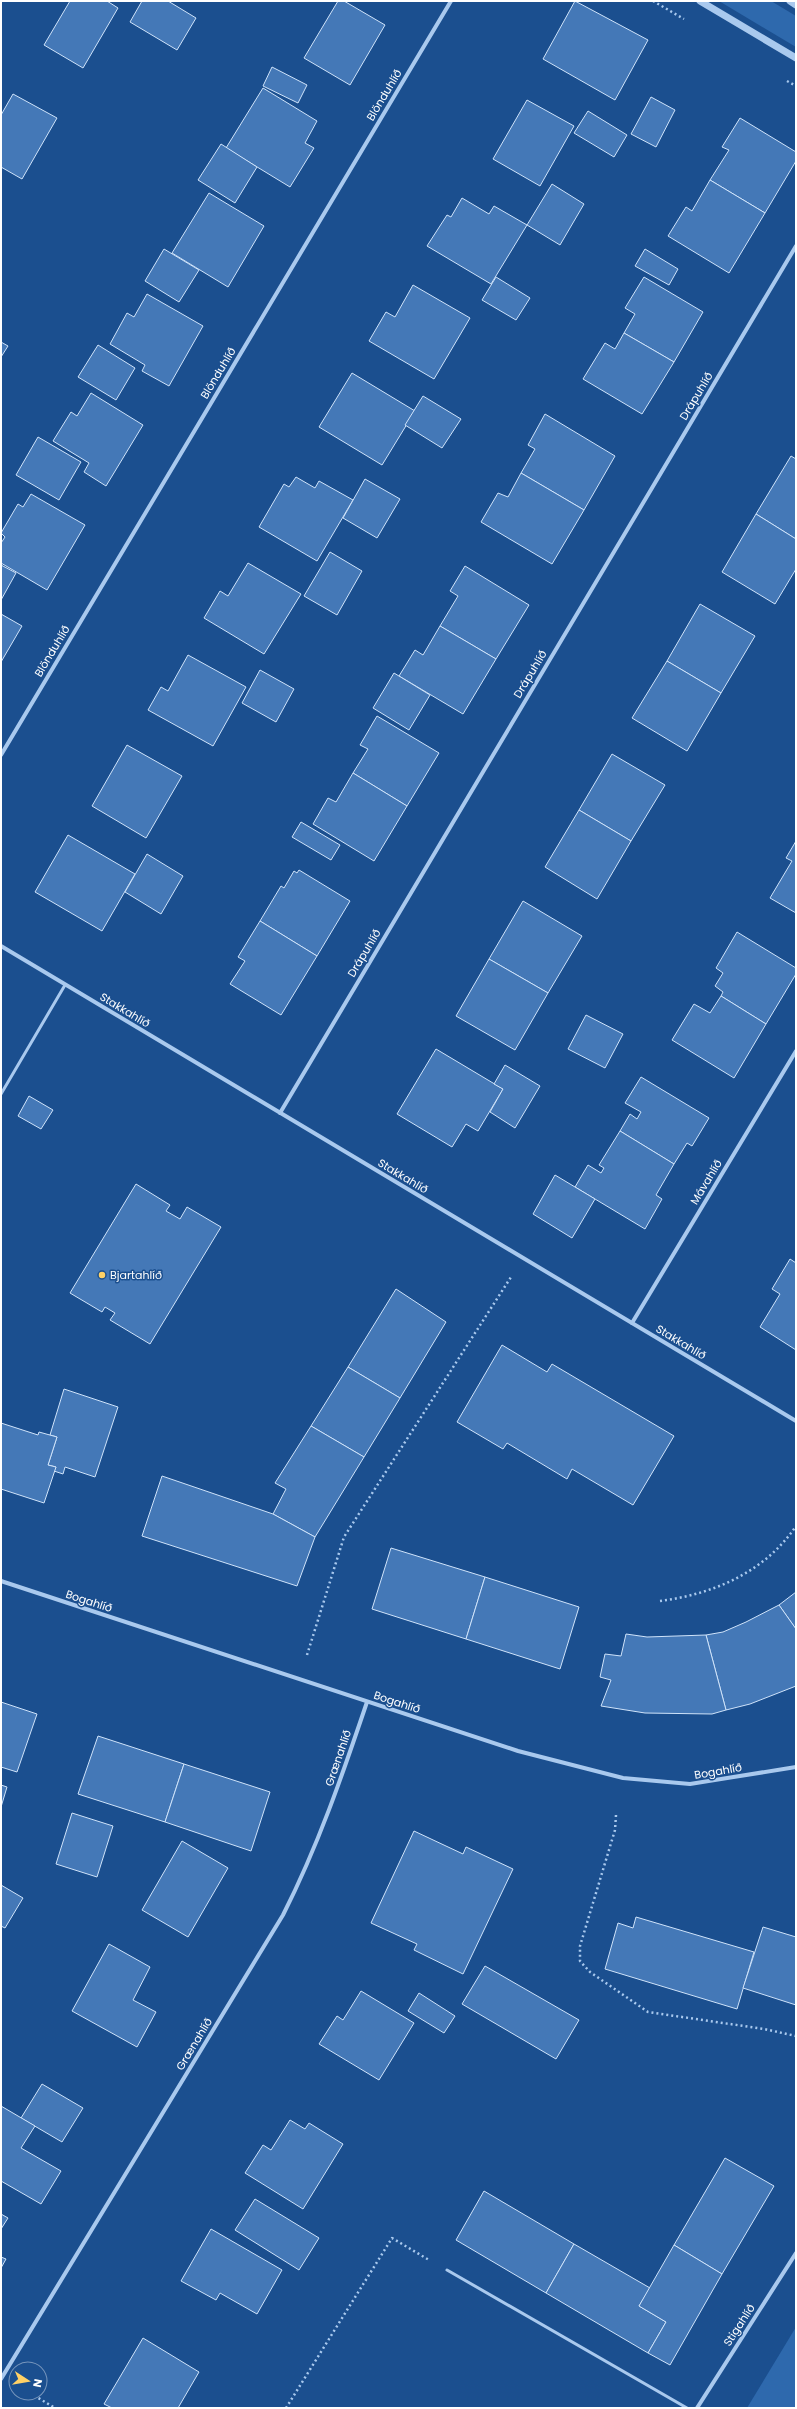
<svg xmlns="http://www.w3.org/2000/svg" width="797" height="2409" viewBox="0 0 797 2409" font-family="Poppins,sans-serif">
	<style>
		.green { fill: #2e69ad }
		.building { fill: #4478b7; stroke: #cfe3fa }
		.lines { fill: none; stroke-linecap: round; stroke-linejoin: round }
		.path { stroke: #a9c9ee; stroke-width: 2.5; stroke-dasharray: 2 3; stroke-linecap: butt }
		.service { stroke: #a9c9ee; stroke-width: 3 }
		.minor { stroke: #a9c9ee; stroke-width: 4 }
		.tertiary { stroke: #a9c9ee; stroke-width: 7 }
		.poi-dot { fill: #ffd166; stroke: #1b4f8f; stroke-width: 1.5 }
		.labels { text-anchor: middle; stroke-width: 3; stroke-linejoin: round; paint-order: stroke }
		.street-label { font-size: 11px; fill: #fff; stroke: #1b4f8f }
		.poi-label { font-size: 11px; fill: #fff; stroke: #1b4f8f; text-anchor: start }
	</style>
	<rect width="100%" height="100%" fill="#1b4f8f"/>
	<g class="green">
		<path d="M719,1h52l25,15v31z"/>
		<path d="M796,2327v81h-49z"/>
	</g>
	<g class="building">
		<path d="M70,1h37l11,7 -35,60 -39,-23z"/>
		<path d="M142,1h26l28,17 -19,32 -47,-28z"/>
		<path d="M338,1h6l41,24 -35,60 -46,-27z"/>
		<path d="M575,1l73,39 -33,60 -72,-41z"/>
		<path d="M272,67l35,18 -9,18 -35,-17z"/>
		<path d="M263,88l54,33 -12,22 9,5 -24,39 -64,-39z"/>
		<path d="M13,94l44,24 -35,61 -21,-12v-52z"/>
		<path d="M651,97l24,13 -19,37 -25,-13z"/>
		<path d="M527,100l47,26 -34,60 -47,-27z"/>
		<path d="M588,111l39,24 -13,22 -40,-24z"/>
		<path d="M740,118l56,34v9l-31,52 -55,-33 19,-30 -7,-3z"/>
		<path d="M221,144l36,23 -22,36 -37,-23z"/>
		<path d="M710,180l55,33 -36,60 -61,-37 18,-29 6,4z"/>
		<path d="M552,184l32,20 -24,41 -33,-20z"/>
		<path d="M209,193l55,33 -36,61 -56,-34z"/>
		<path d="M462,198l27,16 5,-8 33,19 -36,59 -64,-38 20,-31 4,2z"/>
		<path d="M164,249l35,21 -20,32 -34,-21z"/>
		<path d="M645,249l33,20 -9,16 -34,-19z"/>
		<path d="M496,277l34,21 -14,22 -34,-20z"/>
		<path d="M644,277l59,35 -29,50 -50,-29 11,-19 -10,-6z"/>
		<path d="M413,285l57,33 -36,61 -65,-38 17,-29 9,5z"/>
		<path d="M147,294l56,32 -34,60 -27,-15 3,-6 -35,-21 17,-31 7,4z"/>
		<path d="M624,333l50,29 -32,52 -59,-35 22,-36 10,6z"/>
		<path d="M1,342l7,4 -7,11z"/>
		<path d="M98,345l37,23 -19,32 -38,-23z"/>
		<path d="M352,373l63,38 -33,54 -63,-38z"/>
		<path d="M91,393l52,32 -37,61 -22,-14 5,-9 -36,-22 18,-29 6,4z"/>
		<path d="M423,396l38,23 -19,29 -37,-23z"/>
		<path d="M545,414l70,42 -31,54 -63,-37 14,-24 -7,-4z"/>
		<path d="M38,437l43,25 -22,38 -43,-25z"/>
		<path d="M791,456l5,3v80l-40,-25z"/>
		<path d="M521,473l63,37 -32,54 -71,-42 17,-29 10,4z"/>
		<path d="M296,477l19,11 4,-7 34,19 -36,61 -58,-34 25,-43 5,3z"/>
		<path d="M365,479l35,20 -23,39 -34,-20z"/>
		<path d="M31,494l54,31 -38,65 -46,-27v-20l4,-6 -4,-4 17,-29 5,3z"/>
		<path d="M756,514l40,25v30l-21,35 -53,-32z"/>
		<path d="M330,552l32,19 -25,44 -33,-19z"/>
		<path d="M248,563l53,31 -37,60 -60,-36 16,-27 8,5z"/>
		<path d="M1,565l15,8 -15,27z"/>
		<path d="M465,566l64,39 -33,54 -56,-33 18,-30 -8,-5z"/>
		<path d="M700,604l55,32 -34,57 -54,-32z"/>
		<path d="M1,614l21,12 -21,36z"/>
		<path d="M440,626l56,33 -33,55 -64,-38 16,-26 8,5z"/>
		<path d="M188,655l58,32 -33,59 -65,-36 13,-23 7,4z"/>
		<path d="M667,661l54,32 -34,58 -55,-33z"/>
		<path d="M260,670l34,19 -18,33 -34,-19z"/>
		<path d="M394,673l36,22 -21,35 -36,-22z"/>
		<path d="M377,716l62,37 -32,53 -54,-33 15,-24 -8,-4z"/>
		<path d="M127,745l55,31 -36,62 -54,-32z"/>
		<path d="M612,754l53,31 -34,56 -52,-31z"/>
		<path d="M353,773l54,33 -33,55 -61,-37 15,-26 8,4z"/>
		<path d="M579,810l52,31 -34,58 -52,-32z"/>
		<path d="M301,822l39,23 -9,15 -39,-23z"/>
		<path d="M68,835l67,39 -33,57 -67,-39z"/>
		<path d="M796,841v72l-26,-15 22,-37 -6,-3z"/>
		<path d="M147,854l36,22 -22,38 -36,-22z"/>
		<path d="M299,870l51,31 -33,55 -57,-35 21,-35 3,2 10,-17 3,2z"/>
		<path d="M523,901l59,35 -34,57 -59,-34z"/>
		<path d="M260,921l57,35 -36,59 -51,-31 15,-23 -7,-4z"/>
		<path d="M737,932l59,36v6l-30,50 -45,-28 2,-4 -8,-6 8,-13 -7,-5z"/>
		<path d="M489,959l59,34 -33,57 -59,-34z"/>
		<path d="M721,996l45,28 -32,54 -62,-38 22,-36 16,9z"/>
		<path d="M586,1015l37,19 -18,34 -37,-19z"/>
		<path d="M436,1049l67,40 -25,42 -12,-7 -14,23 -55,-33z"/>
		<path d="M505,1065l35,21 -25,42 -25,-16 13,-23 -9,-5z"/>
		<path d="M641,1077l68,41 -17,28 -5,-3 -13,21 -54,-33 10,-17 7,5 4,-7 -16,-9z"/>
		<path d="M29,1096l24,14 -12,19 -23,-13z"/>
		<path d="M620,1131l54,33 -18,31 6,4 -17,30 -70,-42 13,-22 13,8 3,-5 -5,-3z"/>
		<path d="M555,1175l40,24 -23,39 -39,-24z"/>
		<path d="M136,1184l34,21 -4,6 14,8 7,-12 34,20 -71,117 -40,-24 5,-7 -10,-6 -3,5 -32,-19z"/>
		<path d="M790,1259l6,4v87l-36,-23 20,-33 -8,-5z"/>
		<path d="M396,1289l50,33 -46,76 -52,-31z"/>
		<path d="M502,1345l45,27 5,-8 122,72 -41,69 -61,-36 -5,10 -60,-36 -4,6 -46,-27z"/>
		<path d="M348,1367l52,31 -36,59 -53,-31z"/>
		<path d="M64,1389l54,18 -23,70 -30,-10 -2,7 -9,-3 2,-4 -8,-2 9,-28 -7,-2z"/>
		<path d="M1,1423l37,12 1,-3 18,5 -9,28 8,2 -12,36 -43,-14z"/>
		<path d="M311,1426l53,31 -49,80 -42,-23 13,-25 -11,-6z"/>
		<path d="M162,1476l111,38 42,23 -18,49 -155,-50z"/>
		<path d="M391,1548l94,29 -19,62 -94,-30z"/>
		<path d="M485,1577l94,30 -19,62 -94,-30z"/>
		<path d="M796,1592v37l-17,-24z"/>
		<path d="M779,1605l17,24v57l-46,18 -24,6 -20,-75 17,-3 23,-10z"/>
		<path d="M626,1634l21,3 59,-2 20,75 -14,4 -67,-1 -44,-7 10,-26 -11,-3 5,-23 16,2z"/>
		<path d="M1,1702l36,12 -20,58 -16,-5z"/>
		<path d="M98,1736l86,28 -19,58 -87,-28z"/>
		<path d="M184,1764l86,28 -19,59 -86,-29z"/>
		<path d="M1,1785l6,2 -6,20z"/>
		<path d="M72,1813l41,13 -16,51 -41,-13z"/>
		<path d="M414,1831l49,23 3,-7 47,22 -50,105 -49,-24 3,-6 -46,-21z"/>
		<path d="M182,1841l46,27 -40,69 -46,-27z"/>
		<path d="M1,1885l22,13 -18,30 -4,-2z"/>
		<path d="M636,1917l118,35 -17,57 -132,-40 13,-46 15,5z"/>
		<path d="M763,1927l33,10v68l-53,-17z"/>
		<path d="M109,1944l41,23 -17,33 23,12 -19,35 -65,-36z"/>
		<path d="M485,1966l94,54 -23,39 -94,-55z"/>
		<path d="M361,1991l53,32 -35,57 -60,-36 18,-28 6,4z"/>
		<path d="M419,1993l36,23 -11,17 -36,-22z"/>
		<path d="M42,2084l41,24 -21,34 -41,-24z"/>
		<path d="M1,2106l34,20 -14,22 40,23 -20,33 -40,-23z"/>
		<path d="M290,2120l15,9 4,-6 34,21 -40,65 -58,-36 18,-28 8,5z"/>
		<path d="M725,2158l49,28 -52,88 -48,-29z"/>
		<path d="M484,2191l90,53 -28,49 -90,-53z"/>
		<path d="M255,2199l64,39 -20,32 -64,-40z"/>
		<path d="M1,2214l7,4 -7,11z"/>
		<path d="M211,2229l71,41 -25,44 -37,-21 -4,7 -35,-19z"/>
		<path d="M574,2244l76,44 -11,18 27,16 -18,31 -102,-60z"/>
		<path d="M674,2245l48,29 -52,91 -22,-12 18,-31 -27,-16z"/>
		<path d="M1,2257l5,2 -5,9z"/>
		<path d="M143,2338l56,34 -21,36h-66l-8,-4z"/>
	</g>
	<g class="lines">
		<g class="path">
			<path d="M653,1l31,18"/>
			<path d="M787,81l9,5"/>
			<path d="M660,1601c54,-7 105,-29 136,-75"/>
			<path d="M307,1655l37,-118 167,-260"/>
			<path d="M616,1815l-1,15 -35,116v15l10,11 58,40 116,17 32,7"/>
			<path d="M30,2393l25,15"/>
			<path d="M286,2408l106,-170 37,22"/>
		</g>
		<g class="service">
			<path d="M1,1094l64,-109"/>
			<path d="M447,2270l240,138"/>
		</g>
		<g class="minor">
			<path d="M1,755l450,-754"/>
			<path d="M1,946l795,475"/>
			<path d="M280,1113l516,-867"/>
			<path d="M632,1323l164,-272"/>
			<path d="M1,1581l517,170 105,27 67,6 106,-17"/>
			<path d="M1,2379l282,-464c35,-69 59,-139 84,-213"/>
			<path d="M697,2408l99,-155"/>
		</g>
		<g class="tertiary">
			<path d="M700,1l96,57"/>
			<path d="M790,1l6,4"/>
		</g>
	</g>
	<circle class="poi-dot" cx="102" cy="1275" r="4"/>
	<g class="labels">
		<g class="street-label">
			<text transform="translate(384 95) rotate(-59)" y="4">Blönduhlíð</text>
			<text transform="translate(218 373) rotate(-59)" y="4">Blönduhlíð</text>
			<text transform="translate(696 396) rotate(-59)" y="4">Drápuhlíð</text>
			<text transform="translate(52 651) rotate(-59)" y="4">Blönduhlíð</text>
			<text transform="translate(530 674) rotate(-59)" y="4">Drápuhlíð</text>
			<text transform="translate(364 953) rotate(-59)" y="4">Drápuhlíð</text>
			<text transform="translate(125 1010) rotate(31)" y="4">Stakkahlíð</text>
			<text transform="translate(403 1176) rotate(31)" y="4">Stakkahlíð</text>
			<text transform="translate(706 1182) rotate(-59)" y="4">Mávahlíð</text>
			<text transform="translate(681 1342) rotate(31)" y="4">Stakkahlíð</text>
			<text transform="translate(89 1601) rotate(18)" y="4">Bogahlíð</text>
			<text transform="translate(397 1702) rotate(18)" y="4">Bogahlíð</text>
			<text transform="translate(338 1758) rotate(-71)" y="4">Grænahlíð</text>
			<text transform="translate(718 1771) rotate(-10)" y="4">Bogahlíð</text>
			<text transform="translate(194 2044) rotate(-59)" y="4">Grænahlíð</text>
			<text transform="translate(739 2325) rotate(-57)" y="4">Stigahlíð</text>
		</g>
		<g class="poi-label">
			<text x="110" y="1279">Bjartahlíð</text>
		</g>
	</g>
	<rect width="797" height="2409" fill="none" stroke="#ffffff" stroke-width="4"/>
	<g transform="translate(28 2381) rotate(102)"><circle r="19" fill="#1b4f8f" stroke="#7695bc"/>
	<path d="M0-3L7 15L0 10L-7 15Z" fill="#ffd166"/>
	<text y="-6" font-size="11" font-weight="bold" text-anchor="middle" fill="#ffffff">N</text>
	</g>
</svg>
